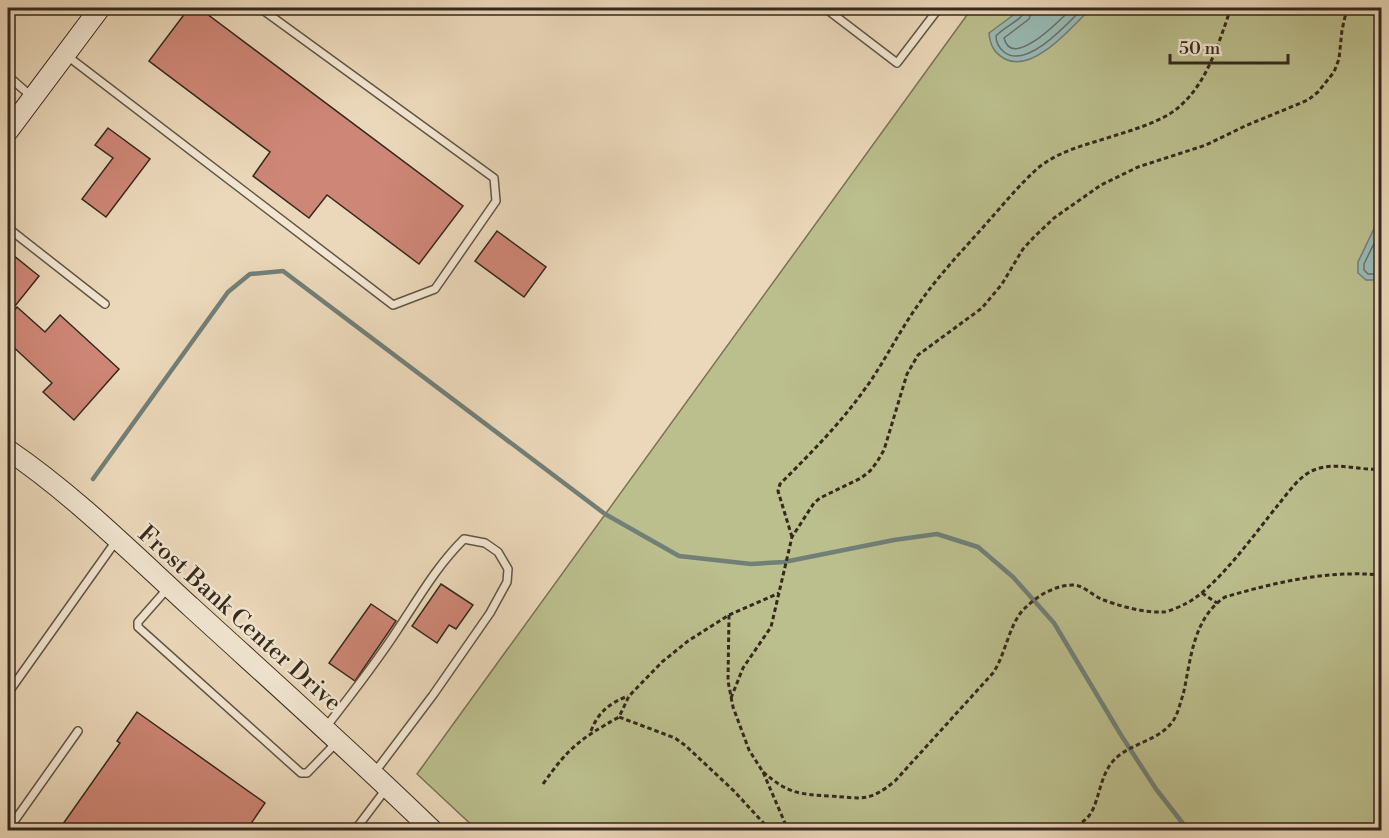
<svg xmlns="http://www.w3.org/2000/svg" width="1389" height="838" viewBox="0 0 1389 838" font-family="'Libre Bodoni',serif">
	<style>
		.green { fill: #bbbe8d; stroke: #787454; stroke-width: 1.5 }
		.water { fill: #99b9b4; stroke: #717f77; stroke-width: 1.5 }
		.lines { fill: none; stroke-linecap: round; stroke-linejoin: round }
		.shore { stroke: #677168; stroke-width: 1.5 }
		.stream { stroke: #717f77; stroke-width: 4.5 }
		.building { fill: #ce8676; stroke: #35291c; stroke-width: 1.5 }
		.service-casing { stroke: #625544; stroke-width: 10 }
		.secondary-casing { stroke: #35291c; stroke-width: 22 }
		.path { stroke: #35291c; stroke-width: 3; stroke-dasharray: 4.5 3; stroke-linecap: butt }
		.service { stroke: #f2e6d2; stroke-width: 7 }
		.secondary { stroke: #f2e6d2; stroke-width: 20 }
		.labels { text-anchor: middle; stroke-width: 5; stroke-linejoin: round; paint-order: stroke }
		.street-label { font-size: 24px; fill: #35291c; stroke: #f2e6d2 }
	</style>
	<rect width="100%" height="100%" fill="#ebd8ba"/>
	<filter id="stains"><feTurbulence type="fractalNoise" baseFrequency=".00333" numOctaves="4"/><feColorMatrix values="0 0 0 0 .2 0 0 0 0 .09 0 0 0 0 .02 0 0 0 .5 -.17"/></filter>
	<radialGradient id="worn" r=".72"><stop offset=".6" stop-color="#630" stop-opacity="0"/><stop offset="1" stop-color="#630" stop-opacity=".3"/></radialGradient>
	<path class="green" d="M972,8h409v822h-904l-60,-56z"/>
	<g class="water">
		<path d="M1023,8h68c-18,18 -58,66 -86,51 -11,-6 -15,-14 -16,-26z"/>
		<path d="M1381,214v66h-15l-8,-7v-11z"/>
	</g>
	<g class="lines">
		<g class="shore">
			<path d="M1026,8c-2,12 -22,18 -30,28 0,6 3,12 8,16 23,18 64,-29 79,-44"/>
			<path d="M1033,8l-4,11 -25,19c8,33 58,-20 68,-30"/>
			<path d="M1382,227l-18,37v6l4,4h14"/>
		</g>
		<path class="stream" d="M93,479l135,-187 22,-18 33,-3 322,243 74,42 72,8 33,-2 110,-22 43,-6 41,13 35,30 41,46 67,112 35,54 32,41"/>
	</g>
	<g class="building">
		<path d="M189,8h10l264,198 -44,58 -92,-69 -18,23 -56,-42 17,-24 -121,-91z"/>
		<path d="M108,128l42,31 -44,58 -24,-18 31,-41 -18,-13z"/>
		<path d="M497,231l49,36 -22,30 -49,-36z"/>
		<path d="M8,251l31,25 -24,30 -7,-6z"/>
		<path d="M17,307l28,25 15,-17 59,54 -45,51 -31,-28 9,-9 -44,-41v-24z"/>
		<path d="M441,584l32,21 -17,24 -7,-4 -12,18 -25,-17z"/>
		<path d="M371,604l25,17 -41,60 -26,-18z"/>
		<path d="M137,712l128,91 -19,28h-188l62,-88 -3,-2z"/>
	</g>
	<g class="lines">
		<defs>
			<g id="service">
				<path d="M825,8l72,55 42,-55"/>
				<path d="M66,55l327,250 42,-16 61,-88 -2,-23 -234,-170"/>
				<path d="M8,76l23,20"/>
				<path d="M8,228l97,76"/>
				<path d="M168,588l-30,34v5l163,146h6l29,-30"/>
				<path d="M8,693l108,-152"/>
				<path d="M326,727c25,-32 50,-64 72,-98 22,-33 38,-62 66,-90l21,4 13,9 10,17 -1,13 -17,31 -57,82 -58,77"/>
				<path d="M8,830l70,-99"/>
				<path d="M355,830l31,-41"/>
			</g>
			<g id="secondary">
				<path d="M8,131l92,-123"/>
				<path d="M8,450c66,45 124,103 183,157 81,74 163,147 241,223"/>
			</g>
		</defs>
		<use href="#service" class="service-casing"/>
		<use href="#secondary" class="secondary-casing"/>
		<g class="path">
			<path d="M792,537l-14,-46 2,-7c29,-29 58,-58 82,-91 21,-28 36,-60 56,-88 20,-29 44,-54 67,-80 17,-19 34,-40 53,-57 20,-16 43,-22 66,-29 22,-7 44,-13 64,-24 37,-23 49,-68 63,-107"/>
			<path d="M1202,593l15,10"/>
			<path d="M729,615l-1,66 5,26 16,43 14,22 25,58"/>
			<path d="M731,698l12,-30 28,-41 21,-90 22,-34 6,-5 41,-20 9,-7 7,-9 7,-12 23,-76 11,-19 64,-47 20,-24 21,-35 11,-12 20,-19 47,-33 37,-18 68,-22 39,-19 63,-26 10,-8 16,-20 5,-13 3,-29 5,-22"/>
			<path d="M591,731c7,-19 19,-28 37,-35"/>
			<path d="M763,772c26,22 35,22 67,24 32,2 38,7 65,-15l98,-108c13,-19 16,-50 32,-65 12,-12 30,-23 48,-23 10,0 19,10 28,14 18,7 43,14 63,13 6,-1 15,-5 21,-8 30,-14 71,-72 93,-99 10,-12 21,-29 36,-35 22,-9 45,1 68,-1"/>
			<path d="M543,784c26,-37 37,-45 76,-67"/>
			<path d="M770,830l-36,-39 -48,-45 -11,-8 -56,-21 10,-21 33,-34 26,-21 41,-26 50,-22"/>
			<path d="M1061,830c9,-2 19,-5 25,-11 14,-12 12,-45 30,-61 16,-15 44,-18 57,-37 5,-7 7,-18 10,-26 8,-34 9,-76 42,-98 52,-15 102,-27 157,-22"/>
		</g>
		<use href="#service" class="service"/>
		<use href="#secondary" class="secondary"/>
	</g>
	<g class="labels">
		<g class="street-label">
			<text transform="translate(240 618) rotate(42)" y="8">Frost Bank Center Drive</text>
		</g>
	</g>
	<rect width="1389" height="838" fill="none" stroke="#ebd8ba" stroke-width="30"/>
	<rect x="9" y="9" width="1371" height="820" fill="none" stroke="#35291c" stroke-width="3"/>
	<rect x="15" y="15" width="1359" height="808" fill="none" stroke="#35291c" stroke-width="1.5"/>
	<path d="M1170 54v9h118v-9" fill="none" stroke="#35291c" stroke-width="3"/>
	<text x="1179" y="54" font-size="18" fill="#35291c" stroke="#f2e6d2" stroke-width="4.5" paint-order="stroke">50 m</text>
	<rect width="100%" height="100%" filter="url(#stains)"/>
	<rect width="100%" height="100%" fill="url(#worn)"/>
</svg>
